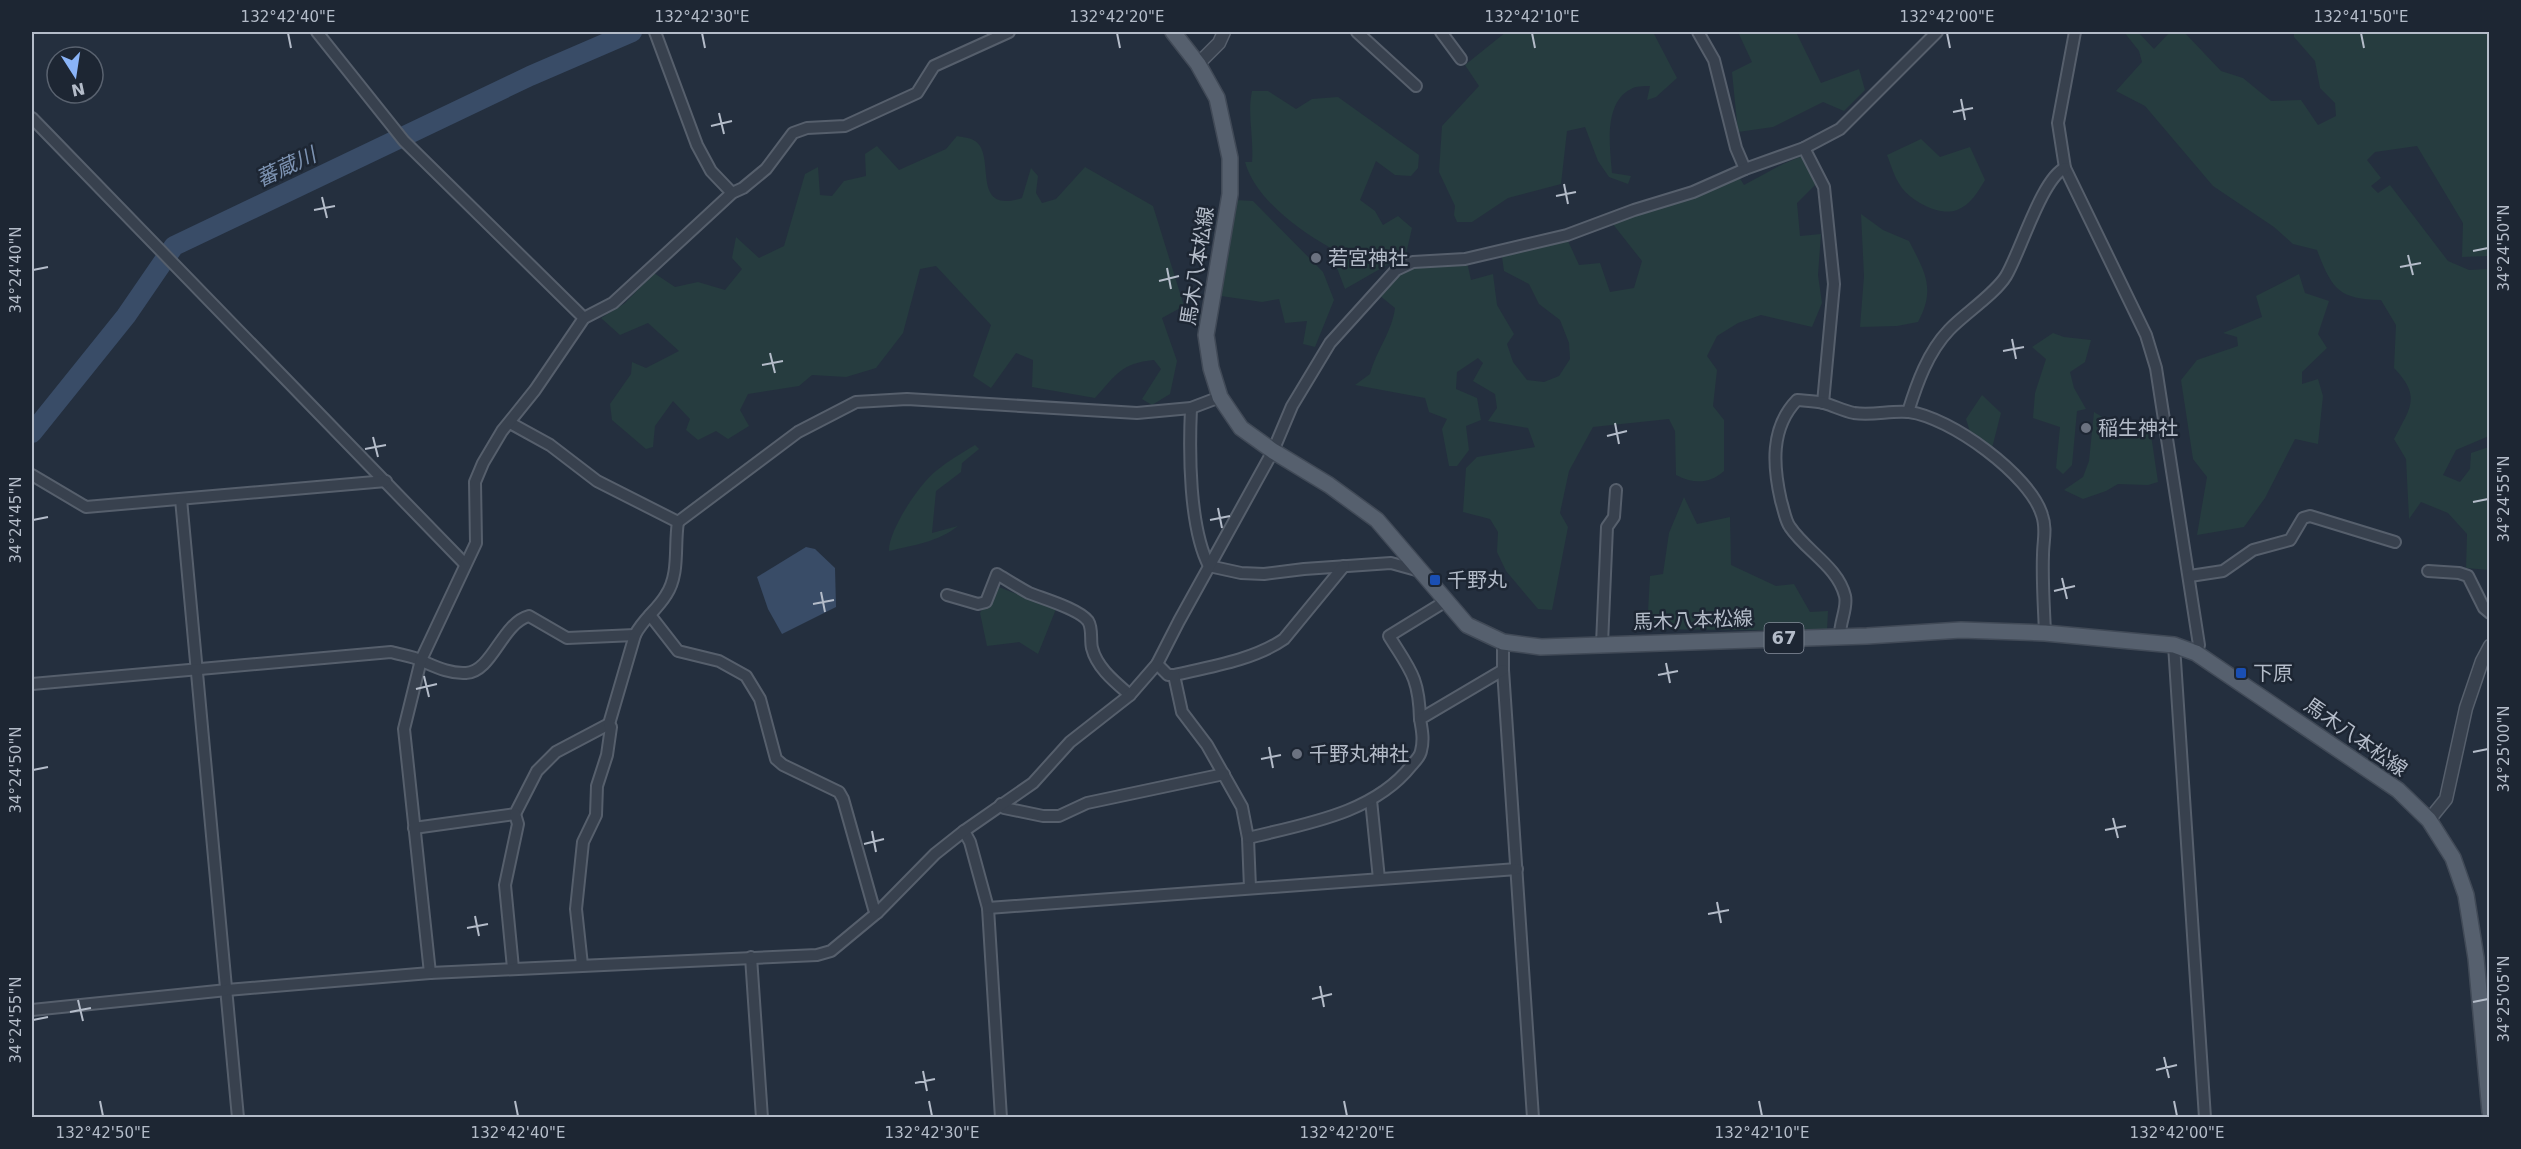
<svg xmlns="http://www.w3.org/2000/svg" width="2521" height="1149" viewBox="0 0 2521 1149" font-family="'DejaVu Sans','Noto Sans JP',sans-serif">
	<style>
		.green { fill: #263c3f }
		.water { fill: #394c67 }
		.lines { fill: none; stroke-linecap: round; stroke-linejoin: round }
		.river { stroke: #394c67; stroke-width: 20 }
		.minor-casing { stroke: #565f6c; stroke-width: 14 }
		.tertiary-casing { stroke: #565f6c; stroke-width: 15 }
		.primary-casing { stroke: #414a57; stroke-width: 18 }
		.minor { stroke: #38414e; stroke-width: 10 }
		.tertiary { stroke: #38414e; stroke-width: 12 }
		.primary { stroke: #56606e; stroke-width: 15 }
		.ticks { fill: none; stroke: #b4bcc9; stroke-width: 2 }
		.worship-dot { fill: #6b7280; stroke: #1d2633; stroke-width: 2 }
		.transit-dot { fill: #1a4fb4; stroke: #1d2633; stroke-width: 2 }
		.labels { text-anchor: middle; stroke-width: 5; stroke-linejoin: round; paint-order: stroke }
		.shield { fill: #1d2633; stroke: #878f9c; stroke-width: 1.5 }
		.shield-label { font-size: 18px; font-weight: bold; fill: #b4bcc9 }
		.poi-label { font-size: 20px; fill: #b4bcc9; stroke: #1d2633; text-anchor: start }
		.street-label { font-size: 20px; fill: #b4bcc9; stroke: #1d2633 }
		.water-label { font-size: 21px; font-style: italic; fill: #7c92b1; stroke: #1d2633 }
		.neatline { fill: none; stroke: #b4bcc9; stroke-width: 2 }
		.ticks-label { font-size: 15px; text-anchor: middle; fill: #b4bcc9 }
	</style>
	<rect width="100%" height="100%" fill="#242f3e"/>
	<g class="green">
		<path d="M1506,32h147l24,46 -21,19 -9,3 3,-14c-6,0 -15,0 -19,3 -28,14 -21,59 -19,84l19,3 -3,8 -19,-7 -11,-16 -13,-34 -18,4 -6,53 -53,14 -36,24h-15l-3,-7 1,-9 -16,-34 3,-46 37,-40 -14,-21z"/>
		<path d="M1738,32h58l25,51 38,-14 6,21 -21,21 -21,-9 -50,25 -35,5 -6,-60 20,-10z"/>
		<path d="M2124,32h14l16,17 16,-17h14l37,39 22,7 28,23 30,-1 17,25 18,-9 -1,-13 -15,-15 -5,-27 -21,-24v-5h191l4,4v220l-27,1 1,-34 -46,-77 -42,6 -8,8 14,18 -10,8 7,7 12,-8 58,76 21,9 20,-1v167l-33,14 -13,25 17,7 10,-13 1,-16 18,-6v123l-23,-2 1,-34 -19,-21 -27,-11 -12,17 -3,-60 -12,-20c16,-31 28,-42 0,-71l2,-43 -15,-25c-43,-1 -49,-11 -64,-50l-24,-6 -19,-17 -61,-41 -68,-80 -29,-15 26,-29 -3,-11z"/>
		<path d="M1252,91h16l28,18 16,-10 26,-2 81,58 -1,13 -7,8 -16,-1 -19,-14 -16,39 15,11 8,14 15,-9 14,12 -6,26 -61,35 -16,-42c-31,-17 -74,-49 -84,-85h7c2,-24 -5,-48 0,-71z"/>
		<path d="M957,136c5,1 14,2 18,5 22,14 -6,74 47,57l9,-30 7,8 -2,17 6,10 14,-4 29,-32 68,39 31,100 -22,12 15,43 -7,33 -18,11 -10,-6 19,-30 -7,-9c-33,3 -38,15 -59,38l-63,-11 1,-27 -17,-7 -25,35 -18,-12 18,-51 -55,-59 -16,3 -17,64 -27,35 -30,9 -34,-2 -13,11 -51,8 -8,16 9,16 -21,13 -12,-8 -18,9 -12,-10 4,-11 -17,-18 -18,25 -2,21 -7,2 -34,-29 -2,-16 21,-30 1,-12 14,6 33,-17 -31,-28 -28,12 -19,-17 24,-15 29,-30 21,14 23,-5 27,8 17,-21 -10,-11 4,-21 23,21 25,-12 21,-72 13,-7 2,28 12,1 12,-15 22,-5 -1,-22 12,-8 22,24 47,-21z"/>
		<path d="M1921,139l19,18 30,-10 15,33c-7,12 -15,25 -28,30 -18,7 -48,-10 -57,-25 -6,-9 -9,-20 -13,-30z"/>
		<path d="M1802,156l14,28 -19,19 3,33 21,-2 -3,41 4,28 -10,24 -51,-12 -23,8 -21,13 -10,20 10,14 -4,36 11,14v51c-14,13 -31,13 -48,4l-1,-44 -6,-12 -76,8 -24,44 -9,42 8,14 -16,83 -14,-1 -32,-38 -9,-19 1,-20 -8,-13 -27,-7 3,-44 11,-11 58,-10 -7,-19 -40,-7 9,-13 -2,-14 -22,-13 10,-18 -5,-5 -21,14 -1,17 21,9 4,22 -15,6 3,24 -12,16h-8l-7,-37 5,-10 -18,-7 -4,-14 -70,-13 15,-11c6,-23 22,-42 25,-66l-16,-13 18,-21 19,-8 51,-4 4,18 22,-6 4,31 17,29 -7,10 6,18 14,18 17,2 15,-6 11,-17 -1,-16 -9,-23 -21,-16 -10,-20 -25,-13 -2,-14 66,-16 11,24 21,-2 10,29 24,-4 8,-27 -30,-38 60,-19 67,-27 5,8 39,-21z"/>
		<path d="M1235,200l18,1 70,71 11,28 -19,47 -12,-3 4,-23 -22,2 -6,-24 -17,3 -41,-6z"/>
		<path d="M1861,214l22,16 26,11c16,31 27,48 9,81l-21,4 -37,1 4,-51z"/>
		<path d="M2299,274l6,19 24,8 -11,33 9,14 -25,24v12l16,-5 5,17 -5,48 -23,-5 -30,59 -21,29 -47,8 10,-58 -14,-18 -12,-79 16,-20 41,-14 -1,-9 -14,-4 39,-16 -6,-21z"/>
		<path d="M2053,333l11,4 27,3 -6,22 -15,10 4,16 12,21 -9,2 -5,54 -9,9 -7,-6 4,-41 -27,-9 2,-25 11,-34 -14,-12z"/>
		<path d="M1982,395l19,18 -9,35 -21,-13 -5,-16z"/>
		<path d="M2094,412l23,14 33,2 8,54 -10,3 -30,-1 -12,7 -23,8 -19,-9 19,-13 6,-16z"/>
		<path d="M975,445l4,4 -17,14 -1,9 -25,19 -4,42 26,-7c-20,16 -44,19 -69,25 -1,-20 31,-68 47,-80 12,-10 26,-18 39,-26z"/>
		<path d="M1684,497l13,27 33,-7 1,48 45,21 18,-2 16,28 18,-1 -1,20 -180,-2 3,-53 13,-2 6,-41z"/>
		<path d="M996,586l60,23 -18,45 -19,-12 -32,4 -7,-33z"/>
	</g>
	<path class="water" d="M806,547l9,2 20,19 1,39 -54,27 -14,-25 -11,-32z"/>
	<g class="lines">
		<path class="river" d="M32,433l94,-117 48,-70 356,-170 102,-44"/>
		<defs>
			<g id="minor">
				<path d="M317,32l87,109 180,177"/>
				<path d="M655,32l42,113 14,26 21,22"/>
				<path d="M1357,32l59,54"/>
				<path d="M1441,32l20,27"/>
				<path d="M1698,32l16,28 22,88 9,21"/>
				<path d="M2075,32l-17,91 7,45 81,167 10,33 43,277 -3,8"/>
				<path d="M32,118l433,446"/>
				<path d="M1804,148l20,39 10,97 -11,119"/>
				<path d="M1191,408c-2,44 -2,119 18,158l32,7 23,1 40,-5 87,-6 29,8"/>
				<path d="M1908,412c9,-29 20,-60 41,-82 15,-16 46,-36 57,-54 14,-23 36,-98 59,-108"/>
				<path d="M32,475l54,32 300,-26"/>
				<path d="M181,499l57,619"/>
				<path d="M678,522l120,-90 58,-30 51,-3 230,14 54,-5 29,-11"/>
				<path d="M2428,571l31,2 9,3 16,32 6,5"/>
				<path d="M2190,576l33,-5 30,-21 37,-10 13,-22 7,-2 85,26"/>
				<path d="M947,595l31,9 8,-2 11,-28c10,6 21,13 32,19 15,6 50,16 59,28 5,8 2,19 4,27 5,20 23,34 38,47"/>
				<path d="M650,615l28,36 41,10 27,15 14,23 16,60 7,6 56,27 4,7 31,110 3,4"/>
				<path d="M1840,637c-1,-14 8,-29 5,-41 -7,-29 -39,-45 -55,-69 -5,-7 -6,-17 -9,-26 -8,-35 -11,-73 16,-101 9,1 18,1 27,3 10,3 20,8 30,10 19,3 37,-3 55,-1 41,5 121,63 133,103 5,14 1,26 1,40 -1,26 1,52 2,78"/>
				<path d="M1503,642v28l30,448"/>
				<path d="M1602,644l5,-117 7,-10 2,-27"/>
				<path d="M2174,645l31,473"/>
				<path d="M1157,664l11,11h6c35,-8 80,-15 110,-36l60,-73"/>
				<path d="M1174,675l8,37 25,33 35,62 6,31 2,50"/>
				<path d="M32,684l359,-32c10,3 22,4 31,9 14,6 28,13 44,12 26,-1 36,-50 63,-57l38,22 68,-3"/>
				<path d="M1420,719c-1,-42 -10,-49 -31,-83l57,-35"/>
				<path d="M1371,800l8,79"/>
				<path d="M1001,804l3,4 39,8h16l28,-13 137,-29"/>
				<path d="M414,828l101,-14 22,-43 19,-19 53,-28 26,-89c8,-16 22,-25 31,-40 14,-21 8,-49 12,-73l-81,-41 -47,-36 -40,-22"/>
				<path d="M964,831l6,11 18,66 13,210"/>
				<path d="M1248,838c56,-14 125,-24 163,-72 4,-5 9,-9 10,-15 3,-11 1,-21 -1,-32l83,-49"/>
				<path d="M988,908l529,-39"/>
				<path d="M751,957l11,161"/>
				<path d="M582,965l-6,-56 7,-67 13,-27 1,-29 10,-31 4,-28 -2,-3"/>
				<path d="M513,968l-8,-83 13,-61 -3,-10"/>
				<path d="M430,973l-26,-244 17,-69 55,-117 -1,-61 8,-19 19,-32 33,-41 49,-72 29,-15 119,-110 11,-5 23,-19 27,-36 14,-5 38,-2 72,-33 17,-27 75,-34"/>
				<path d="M32,1010l195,-20 203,-17 387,-18 14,-4 47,-39 57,-58 29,-23 69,-48 37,-41 60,-47 27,-31 22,-43 94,-170 19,-45 38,-63 66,-73 17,-8 52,-3 102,-24 67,-25 59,-18 52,-23 59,-21 36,-19 97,-97"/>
			</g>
			<g id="tertiary">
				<path d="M1198,64l21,-21 5,-11"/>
				<path d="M2429,820l17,-21 20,-91 16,-47 8,-15"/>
			</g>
			<path id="primary" d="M1173,32l25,32 19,34 13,60v36l-24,141 5,33 9,29 21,31 32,23 56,34 48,35 90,105 36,17 38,5 326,-11 94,-6 84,3 129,12 22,8 202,137 31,30 24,38 13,37 10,63 14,154"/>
		</defs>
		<use href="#minor" class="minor-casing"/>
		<use href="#tertiary" class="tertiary-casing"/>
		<use href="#primary" class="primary-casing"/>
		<use href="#minor" class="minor"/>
		<use href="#tertiary" class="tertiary"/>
		<use href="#primary" class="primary"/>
	</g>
	<path class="ticks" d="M288,33l3,15M702,33l3,15M1117,33l3,15M1532,33l3,15M1947,33l3,15M2361,33l3,15M1961,99l4,21M1953,112l20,-4M719,113l5,21M711,126l21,-5M1564,184l4,20M1556,196l20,-4M322,197l5,21M314,210l21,-4M2473,251l15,-3M2408,255l5,20M2400,267l21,-4M1167,268l4,21M33,270l15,-3M1159,281l20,-5M2012,339l4,20M2003,351l21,-4M770,353l5,20M762,365l21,-4M1615,423l4,21M1607,436l20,-5M373,437l5,20M365,449l21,-4M2473,502l15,-3M1218,508l4,20M33,520l15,-3M1210,520l20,-4M2062,578l5,21M2054,591l21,-5M821,592l4,20M813,604l21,-4M1666,663l4,20M1658,675l20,-4M424,676l5,21M416,689l21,-5M1269,747l4,21M2473,752l15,-3M1261,759l20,-4M33,770l15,-3M2113,818l5,20M2105,830l21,-4M872,831l4,21M864,844l20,-5M1717,902l4,21M1708,914l21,-4M475,916l4,20M467,928l21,-4M1320,986l4,21M1312,999l20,-5M78,1000l5,21M2473,1002l15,-3M70,1012l21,-4M33,1020l15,-3M2164,1057l5,21M2156,1070l21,-5M923,1071l4,20M915,1083l20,-4M100,1101l3,15M515,1101l3,15M929,1101l3,15M1344,1101l3,15M1759,1101l3,15M2174,1101l3,15"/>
	<g class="worship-dot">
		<circle cx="1316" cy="258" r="6"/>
		<circle cx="2086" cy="428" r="6"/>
		<circle cx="1297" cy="754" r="6"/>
	</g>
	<g class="transit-dot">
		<rect x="1429" y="574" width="12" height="12" rx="3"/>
		<rect x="2235" y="667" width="12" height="12" rx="3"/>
	</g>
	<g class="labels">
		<rect class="shield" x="1764.5" y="623" width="39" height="30" rx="4.5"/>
		<g class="shield-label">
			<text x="1784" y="644">67</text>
		</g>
		<g class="poi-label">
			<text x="1328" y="265">若宮神社</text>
			<text x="2098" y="435">稲生神社</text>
			<text x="1447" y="587">千野丸</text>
			<text x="2253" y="680">下原</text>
			<text x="1309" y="761">千野丸神社</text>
		</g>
		<g class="street-label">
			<text transform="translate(1197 266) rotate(-81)" y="7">馬木八本松線</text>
			<text transform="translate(1693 620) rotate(-2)" y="7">馬木八本松線</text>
			<text transform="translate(2356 737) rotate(35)" y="7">馬木八本松線</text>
		</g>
		<g class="water-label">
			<text transform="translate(286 167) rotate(-25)" y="7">蕃蔵川</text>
		</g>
	</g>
	<rect width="2521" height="1149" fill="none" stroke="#1d2633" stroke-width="66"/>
	<g transform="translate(75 75) rotate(168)"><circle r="28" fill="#1d2633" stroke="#59626f" stroke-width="1.5"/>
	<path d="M0-4.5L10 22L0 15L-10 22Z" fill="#8ab4f8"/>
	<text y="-9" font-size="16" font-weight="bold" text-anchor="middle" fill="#b4bcc9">N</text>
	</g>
	<rect x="33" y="33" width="2455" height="1083" class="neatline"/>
	<g class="ticks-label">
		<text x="288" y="22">132°42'40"E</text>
		<text x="702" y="22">132°42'30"E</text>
		<text x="1117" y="22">132°42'20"E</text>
		<text x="1532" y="22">132°42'10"E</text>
		<text x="1947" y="22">132°42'00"E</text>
		<text x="2361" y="22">132°41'50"E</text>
		<text transform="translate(2504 248) rotate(-90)" y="5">34°24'50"N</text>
		<text transform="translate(16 270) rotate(-90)" y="5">34°24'40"N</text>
		<text transform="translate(2504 499) rotate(-90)" y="5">34°24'55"N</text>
		<text transform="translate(16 520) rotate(-90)" y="5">34°24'45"N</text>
		<text transform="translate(2504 749) rotate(-90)" y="5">34°25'00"N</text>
		<text transform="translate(16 770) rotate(-90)" y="5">34°24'50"N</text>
		<text transform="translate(2504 999) rotate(-90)" y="5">34°25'05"N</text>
		<text transform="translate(16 1020) rotate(-90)" y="5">34°24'55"N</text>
		<text x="103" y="1138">132°42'50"E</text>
		<text x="518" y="1138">132°42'40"E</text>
		<text x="932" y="1138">132°42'30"E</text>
		<text x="1347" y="1138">132°42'20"E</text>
		<text x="1762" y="1138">132°42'10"E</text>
		<text x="2177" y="1138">132°42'00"E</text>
	</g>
</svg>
